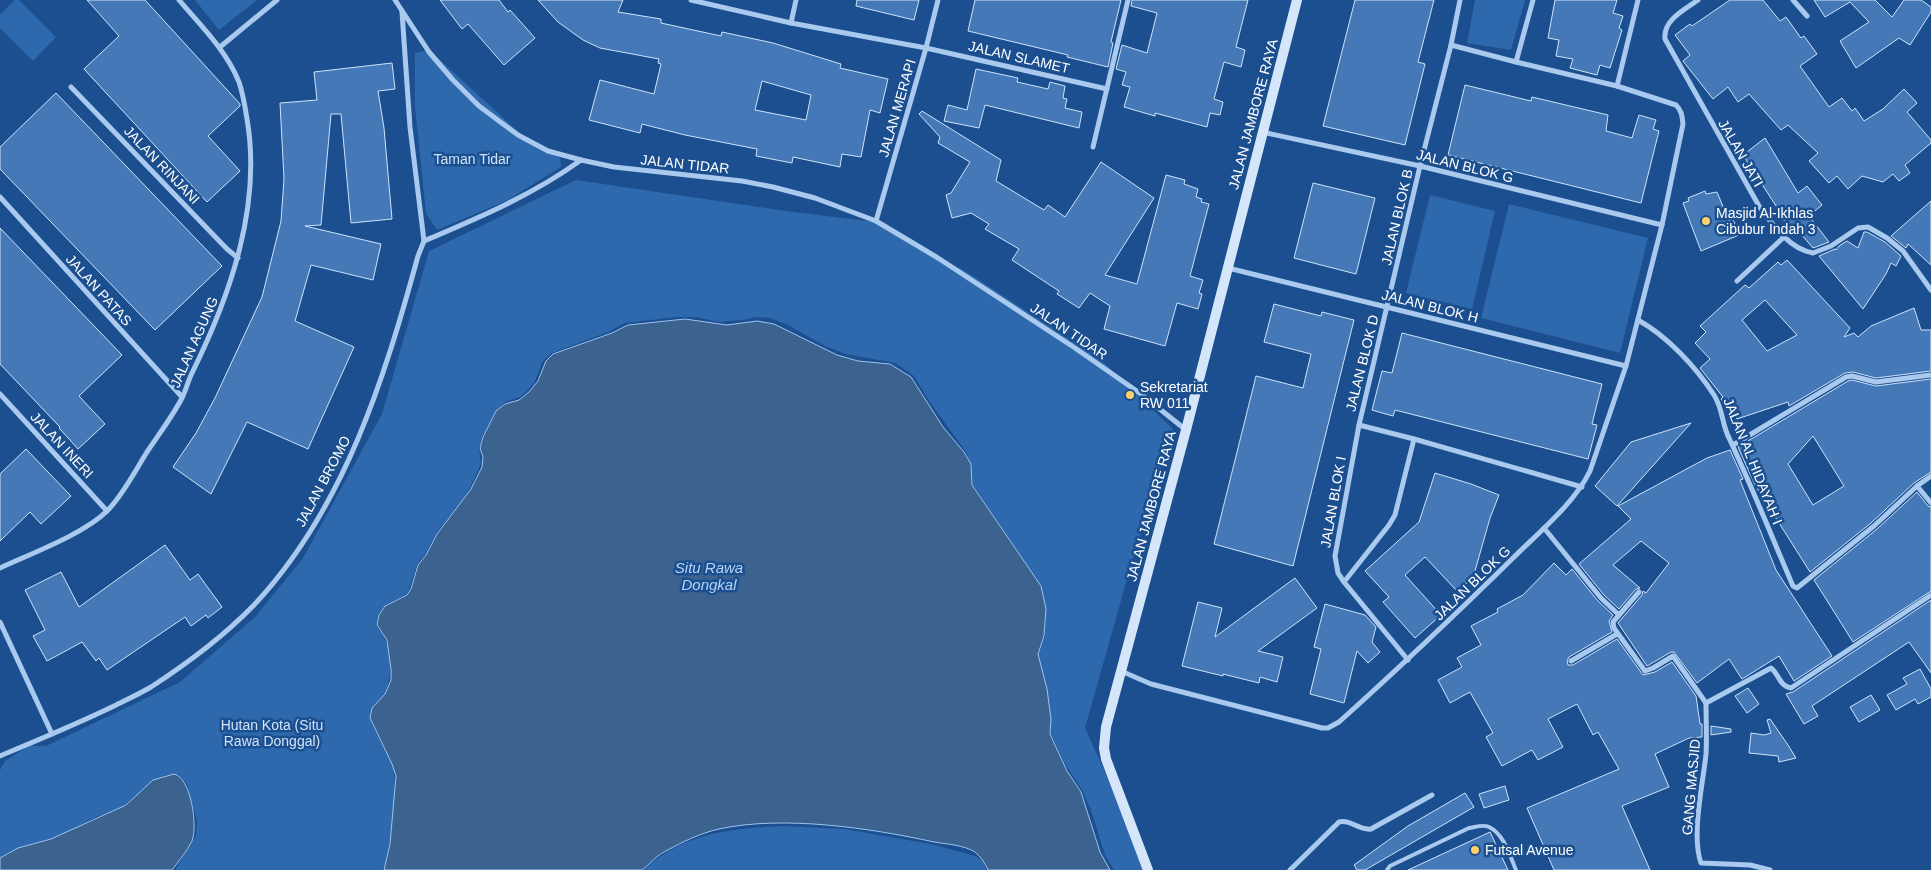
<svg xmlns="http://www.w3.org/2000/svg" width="1931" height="870" viewBox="0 0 1931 870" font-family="Helvetica,sans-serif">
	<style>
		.green { fill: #2e69ad }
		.water { fill: #3c6290; stroke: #9cc4f0 }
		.building { fill: #4478b7; stroke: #cfe3fa; fill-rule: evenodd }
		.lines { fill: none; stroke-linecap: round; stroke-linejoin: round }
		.lane { stroke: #a9c9ee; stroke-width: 4 }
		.street { stroke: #a9c9ee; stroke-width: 5 }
		.secondary { stroke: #d6e6fa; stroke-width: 10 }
		.poi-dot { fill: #ffd166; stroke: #1b4f8f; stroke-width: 2 }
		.labels { text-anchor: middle; stroke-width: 5; stroke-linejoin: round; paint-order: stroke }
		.street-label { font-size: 14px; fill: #fff; stroke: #1b4f8f }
		.park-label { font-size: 14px; fill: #cfe3fa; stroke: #1b4f8f }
		.poi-label { font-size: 14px; fill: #fff; stroke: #1b4f8f; text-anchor: start }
		.water-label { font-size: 15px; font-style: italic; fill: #b5d3f5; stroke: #1b4f8f }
	</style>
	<rect width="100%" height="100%" fill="#1b4f8f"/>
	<g class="green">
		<path d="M15,0h4l37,37 -23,24 -33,-33v-13z"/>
		<path d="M195,0h62l-38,30z"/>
		<path d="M1475,0h50l-14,50 -44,-7z"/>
		<path d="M429,50l105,96 26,12 1,9 -55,34 -69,29 -11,-17 -11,-106v-54z"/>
		<path d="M576,180l210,31 89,11 95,52 132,87 71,68 -42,136 -46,163 60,132 2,10h-33l-9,-15 -14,-45 -9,-20 -17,-26 -14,-30v-15l-13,-65 7,-18 1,-27 -5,-23 -68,-101 -2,-21 -5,-12 -37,-51 -15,-25 -19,-13 -49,-9 -21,-8 -37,-21 -18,-7 -15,-1 -12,3 -25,2 -21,-5h-20l-52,6 -17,9 -56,21 -9,8 -9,22 -8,9 -6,5 -15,5 -10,10 -13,25 -3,11 2,15 -10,23 -10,16 -24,30 -12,22 -8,10 -9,28 -5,4 -18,9 -7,10 -2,11c3,4 7,8 9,13 7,13 7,42 -1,55 -5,7 -14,12 -14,22 -1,6 18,39 22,48 7,21 -1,85 -9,106h-208l21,-34 1,-15 -10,-37 -9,-10c-29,1 -33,18 -55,32 -9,6 -21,8 -31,13 -14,7 -27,16 -42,20 -18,6 -34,8 -50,19v-88l5,-9 24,-15h17l134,-64 75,-65 48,-59 79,-144 47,-163z"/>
		<path d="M1430,195l65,16 -23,98 -66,-16z"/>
		<path d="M1509,204l139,34 -28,115 -139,-35z"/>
		<path d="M783,826l61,3 87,15 44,12 8,5 3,9h-342c37,-37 90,-42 139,-44z"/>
	</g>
	<g class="water">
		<path d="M685,319l42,6 30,-4 17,3 63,31 21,6 32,3 21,13 32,50 21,25 7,12 1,21 69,101 5,23 -2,27 -6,18 9,35 4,30 -1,15 17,37 14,21 19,60 10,18h-122c-3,-7 -7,-13 -13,-18 -11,-7 -29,-8 -41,-10 -64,-14 -151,-27 -215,-13 -18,4 -37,13 -53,22 -9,4 -16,13 -24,19h-258l6,-26 6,-68 -4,-12 -22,-46 2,-10 13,-14 6,-14v-11l-4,-29 -10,-15 2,-10 6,-9 22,-11 4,-6 7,-24 8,-10 11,-21 34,-45 11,-22 1,-10 -3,-9 3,-11 13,-26 9,-7 14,-4 10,-8 9,-11 8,-20 7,-7 59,-21 16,-8z"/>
		<path d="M174,774c17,3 24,53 18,67 -5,10 -13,20 -20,29h-172v-12l18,-10 33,-9 64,-29 11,-5 27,-25z"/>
	</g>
	<g class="building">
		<path d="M87,0h58l95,104v2l-32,30 32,35 -33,31 -123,-133 35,-33z"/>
		<path d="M440,0h59l9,12 2,-2 25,28 -31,27 -36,-41 -6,5z"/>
		<path d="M538,0h85l-5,12 43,7v4l60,13 1,-4 51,11 68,21 -1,4 48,11 -8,34 -10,-3 -9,47 -19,-3 -2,13 -47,-10 -1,6 -36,-7 1,-7 -72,-14 -43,-11 -2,9 -51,-13 11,-40 54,14 7,-30 -3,-1 1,-4 -59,-11 -17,-8 -25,-18zM762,81l49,14 -5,25 -51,-10z"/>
		<path d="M857,0h62l-5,20 -58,-14z"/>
		<path d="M975,0h146l-10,42 2,1 -5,24 -41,-10 1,-2 -100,-24z"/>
		<path d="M1132,0h116l-12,47 9,3 -4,17 -17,-5 -10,37 9,3 -3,13 -10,-2 -3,14 -52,-14v3l-31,-9 6,-20 -8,-2 4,-13 -10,-3 6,-24 25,8 10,-40 -26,-7z"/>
		<path d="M1355,0h79l-16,62 7,2 -20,81 -82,-19z"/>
		<path d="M1555,0h62l-4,13 10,3 -4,12 3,2 -12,38 -10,-3 -3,10 -27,-7 3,-9 -17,-3 3,-16 -11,-2z"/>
		<path d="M1730,0h33l17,21 6,-4 15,21 3,-2 13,18 -17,12 29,41 13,-9 10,13 3,-3 9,13 19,-12 21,-20 13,14 -10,9 24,28v3l-26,22 5,8 -11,8 -6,-7 -10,8 -21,-6 -14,13 -11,-13 -8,7 -20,-22 9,-8 -30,-28 -7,5 -32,-36 -11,8 -10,-15 -15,12 -30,-38 7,-6 -15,-20 15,-11 2,2z"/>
		<path d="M1814,0h61l17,17 12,-17h17l10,7v5l-21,33 -11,-7 -43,30 -16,-27 29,-19 -19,-20 -25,15z"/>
		<path d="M392,63l3,26 -17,2 6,37 8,91 -41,4 -10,-109h-10l-10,111 -16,1 76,18 -8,36 -62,-15 -16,56 59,26 -46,102 -61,-27 -36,72 -38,-27 23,-34 19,-35 47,-101 19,-76 3,-42 -4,-76 37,-3 -3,-28z"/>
		<path d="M976,69l42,9 -1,4 31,7 2,-7 15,4 -2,12 4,1 -2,9 17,4 -3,16 -94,-23 -6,23 -35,-7 4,-16 19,5z"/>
		<path d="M1465,85l66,16 1,-4 76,18 -2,16 26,7 7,-23 17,5 -3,9 6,2 -18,72 -193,-48z"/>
		<path d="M56,93l166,173 -67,64 -155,-161v-22z"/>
		<path d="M922,111l79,49 -5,21 48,29 4,-5 17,12 36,-55 53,36 -49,77 32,9 29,-109 19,5 -1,4 14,5 -2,8 6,2 -1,3 8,2 -19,72 13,4 -4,13 3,1 -4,15 -21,-6 -12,43 -61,-17 6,-23 -20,-13 -11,15 -22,-14 2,-3 -47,-31 7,-11 -34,-20 4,-5 -18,-11 -19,5 -6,-23 5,-2 19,-31 -32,-19 2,-6 -21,-23z"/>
		<path d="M1765,138l33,55 9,-7 15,19 -13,11 20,26 -16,6 -18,-21 -3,3 -16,-19 2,-2 -35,-54z"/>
		<path d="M1313,183l62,15 -19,76 -62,-16z"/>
		<path d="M1705,191l1,3 11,-2 12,29 4,-2 6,16 -38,16 -18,-48 6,-2 -1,-3z"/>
		<path d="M1931,201v64l-23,-21 -2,4 -15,-12z"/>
		<path d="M0,228l122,127 -43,41 26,28 -27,25 -19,-21 1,-1 -60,-63z"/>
		<path d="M1864,232h3l18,10 16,14 -5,10 -5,-3 -5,11 -23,35 -44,-53 16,-7 1,1 3,-4 8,-5 11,7z"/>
		<path d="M1787,260l63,68 -6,9 10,-4 4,4 13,-11 43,-18 7,22h10v41l-55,7 -23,-6 -8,1 -56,33 -1,-4 -51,17 -13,-14 -3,-6 2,-2 -23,-29 10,-9 -15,-16 11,-11 -6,-6 45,-41 4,3 29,-26 3,3zM1765,300l32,35 -30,16 -25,-31z"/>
		<path d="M1274,304l47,12 1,-4 32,8 -61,246 -79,-22 42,-168 47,12 8,-34 -47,-12z"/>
		<path d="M1402,333l200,51 -10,40 5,1 -9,34 -193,-49 -2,6 -21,-6 10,-39 10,2z"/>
		<path d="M1931,379v93l-17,11 -43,40 -61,49 -55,-87 -17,-38 110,-66 4,-1 24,6zM1813,436l31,50 -31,19 -25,-41z"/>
		<path d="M1691,423l-74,83 -22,-20 36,-44z"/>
		<path d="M26,449l45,47 -30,28 -11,-12 -30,29v-67z"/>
		<path d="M1730,450l13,29 -3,1 36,90 56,86 -38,25 -15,-25 -37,23 -13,-20 -32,24 -23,-31h-3l-24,14 -29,-43 24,-28 1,-4 3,2 23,-30 -28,-22 -28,24 27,23 -4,1 -17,20 -15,-14 -25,-31 52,-45 -13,-13 89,-48z"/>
		<path d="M1435,473l36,11 28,11 -9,23 -17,60 -16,13 -32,-34 -20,18 36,40 -26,23 -32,-36 6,-5 -24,-26 54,-49z"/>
		<path d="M1917,492l11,14 3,1v84l-78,51 -39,-62 63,-51z"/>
		<path d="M165,545l25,35 8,-6 24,33 -14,11 -2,-3 -15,11 -6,-9 -78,53 -8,-12 -3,3 -14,-19 -35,19 -14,-25 12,-6 -20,-40 36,-18 18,35z"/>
		<path d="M1554,563l12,12 6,-6 26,32 15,14 -4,6 3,11 -43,25 -2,4 1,4h5l44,-26 26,36 12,-3 17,-10 24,34 4,28h2v13l-13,1 -34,16 14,33 -47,19 28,64h-96l-27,-62 92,-39 -21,-37 -5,3 -16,-31 -29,15 15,28 -25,13 -6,-10 -30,16 -16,-29 7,-4 -23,-41 -20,11 -12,-23 24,-13 -5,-9 24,-13 -10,-19 27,-14 -1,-3 26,-14z"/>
		<path d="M1295,578l22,30 -59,43 25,6 -6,25 -17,-5 -1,6 -36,-9v2l-41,-10 16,-64 24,6 -7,29z"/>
		<path d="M1931,600v73l-22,-31 -97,64 6,10 -14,8 -18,-30 7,-2z"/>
		<path d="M1325,604l40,11 11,12 -4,15 8,10 -12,11 -11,-12 -13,52 -34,-9 11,-45 -7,-2z"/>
		<path d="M1920,669l11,20v8l-13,7 -3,-5 -19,11 -9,-15 20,-11 -4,-6z"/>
		<path d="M1748,688l11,16 -12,9 -12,-17z"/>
		<path d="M1871,695l9,15 -21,12 -9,-15z"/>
		<path d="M1770,719l18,26 8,13 -17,4 -1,-6 -29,-3 2,-20 13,2 7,-2 -4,-13z"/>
		<path d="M1711,726l20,3v3l-20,3z"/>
		<path d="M1505,786l4,14 -25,8 -5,-14z"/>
		<path d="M1465,793l9,14 -109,63h-8l-3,-5 54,-39z"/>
		<path d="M1490,832l18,38h-100z"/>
	</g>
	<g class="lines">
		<path class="lane" d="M1387,870l3,-4 79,-38c7,-1 14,-4 20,-1 15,7 21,29 27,43"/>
		<g class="street">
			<path d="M395,0l34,52 24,28 26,26 39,29 30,16 33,9 33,7 128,14 31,6 42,11 61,23 62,37 137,90 66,46 45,36"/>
			<path d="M691,0l100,23 135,25 181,41"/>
			<path d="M1698,0c-14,10 -35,20 -33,39l94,167c14,19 30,43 54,47l18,-7 27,-18 10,-1 19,11 16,13 28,39"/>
			<path d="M1793,0l14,16"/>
			<path d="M402,12l8,115 14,114"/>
			<path d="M791,23l5,-23"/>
			<path d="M220,47l57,-47"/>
			<path d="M1516,62l17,-62"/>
			<path d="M1617,86l21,-86"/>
			<path d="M71,87l156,162 11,9"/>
			<path d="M1262,132l158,34 242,59"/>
			<path d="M1093,147l35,-147"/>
			<path d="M0,197l182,200"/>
			<path d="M876,221l50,-173 12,-48"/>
			<path d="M1228,268l398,98"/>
			<path d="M1737,281l47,-44"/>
			<path d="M1638,320c29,16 58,47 76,75 9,14 8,30 15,43 23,49 43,99 64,148l4,2 77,-62 43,-40 14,-10"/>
			<path d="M0,394l107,117"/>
			<path d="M1359,425l55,14 168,48"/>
			<path d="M1733,445l113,-68 6,-1 24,6 55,-7"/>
			<path d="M1917,486l14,17"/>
			<path d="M1544,528l57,70 18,17"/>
			<path d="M0,568c30,-14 84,-34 107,-57 16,-16 28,-40 40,-59 12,-18 25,-35 35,-54 4,-8 6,-17 10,-25 38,-77 70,-167 55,-254 -2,-13 -4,-25 -8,-37 -13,-32 -38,-56 -60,-82"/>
			<path d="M1344,582l45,-57 6,-10 19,-76"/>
			<path d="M1639,592l-26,30 1,6 31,43 8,-3 20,-12 33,47"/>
			<path d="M0,622l52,112"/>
			<path d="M1408,660l-64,-78 -6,-9 -3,-17 24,-131 61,-259 31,-121 9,-45"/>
			<path d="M1571,661l46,-27"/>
			<path d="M1121,671l30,13 171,44h6l11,-6c59,-53 116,-107 173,-163 26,-26 62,-55 78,-88l36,-105 36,-141 21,-101c-1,-8 -1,-13 -7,-19l-59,-19 -101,-24 -65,-17"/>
			<path d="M1706,703l65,-35c8,6 8,18 20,20l140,-93"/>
			<path d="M1706,703c0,17 1,34 0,51 -3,30 -15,81 -5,109l49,2 20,5"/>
			<path d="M0,756c38,-16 77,-32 114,-50 12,-6 25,-12 37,-19 37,-24 73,-51 103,-82 90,-96 130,-225 164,-349l6,-15c54,-23 109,-46 157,-81"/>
			<path d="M1290,870l49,-48c12,-3 20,9 32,7l61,-34"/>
		</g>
		<path class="secondary" d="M1148,870l-42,-111 -2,-11 2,-21 80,-297 111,-430"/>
	</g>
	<g class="poi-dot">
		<circle cx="1706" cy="221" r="5"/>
		<circle cx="1130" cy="395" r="5"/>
		<circle cx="1475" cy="850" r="5"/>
	</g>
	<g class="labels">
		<g class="street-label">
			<text transform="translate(1019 57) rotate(13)" y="5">JALAN SLAMET</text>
			<text transform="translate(897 108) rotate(-74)" y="5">JALAN MERAPI</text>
			<text transform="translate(1253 114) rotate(-75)" y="5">JALAN JAMBORE RAYA</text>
			<text transform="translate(1741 153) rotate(60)" y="5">JALAN JATI</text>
			<text transform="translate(685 164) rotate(6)" y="5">JALAN TIDAR</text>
			<text transform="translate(162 165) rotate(46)" y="5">JALAN RINJANI</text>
			<text transform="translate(1465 166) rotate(14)" y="5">JALAN BLOK G</text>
			<text transform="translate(1397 217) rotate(-77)" y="5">JALAN BLOK B</text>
			<text transform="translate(99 290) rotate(48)" y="5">JALAN PATAS</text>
			<text transform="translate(1430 306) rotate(14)" y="5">JALAN BLOK H</text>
			<text transform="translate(1069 331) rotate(34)" y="5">JALAN TIDAR</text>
			<text transform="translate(194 342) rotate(-66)" y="5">JALAN AGUNG</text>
			<text transform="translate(1362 363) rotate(-76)" y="5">JALAN BLOK D</text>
			<text transform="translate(62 445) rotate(47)" y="5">JALAN INERI</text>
			<text transform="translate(1753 461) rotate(68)" y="5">JALAN AL HIDAYAH I</text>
			<text transform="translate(323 481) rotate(-62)" y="5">JALAN BROMO</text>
			<text transform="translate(1333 502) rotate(-80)" y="5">JALAN BLOK I</text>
			<text transform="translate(1151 506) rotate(-75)" y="5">JALAN JAMBORE RAYA</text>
			<text transform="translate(1472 583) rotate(-44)" y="5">JALAN BLOK G</text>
			<text transform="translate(1691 787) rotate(-85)" y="5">GANG MASJID</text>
		</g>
		<g class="park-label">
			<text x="472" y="164">Taman Tidar</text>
			<text x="272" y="730">Hutan Kota (Situ<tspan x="272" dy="16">Rawa Donggal)</tspan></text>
		</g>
		<g class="poi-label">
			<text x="1716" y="218">Masjid Al-Ikhlas<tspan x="1716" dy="16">Cibubur Indah 3</tspan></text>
			<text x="1140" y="392">Sekretariat<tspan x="1140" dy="16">RW 011</tspan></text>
			<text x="1485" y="855">Futsal Avenue</text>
		</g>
		<g class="water-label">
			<text x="709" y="573">Situ Rawa<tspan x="709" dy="17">Dongkal</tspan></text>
		</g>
	</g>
</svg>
